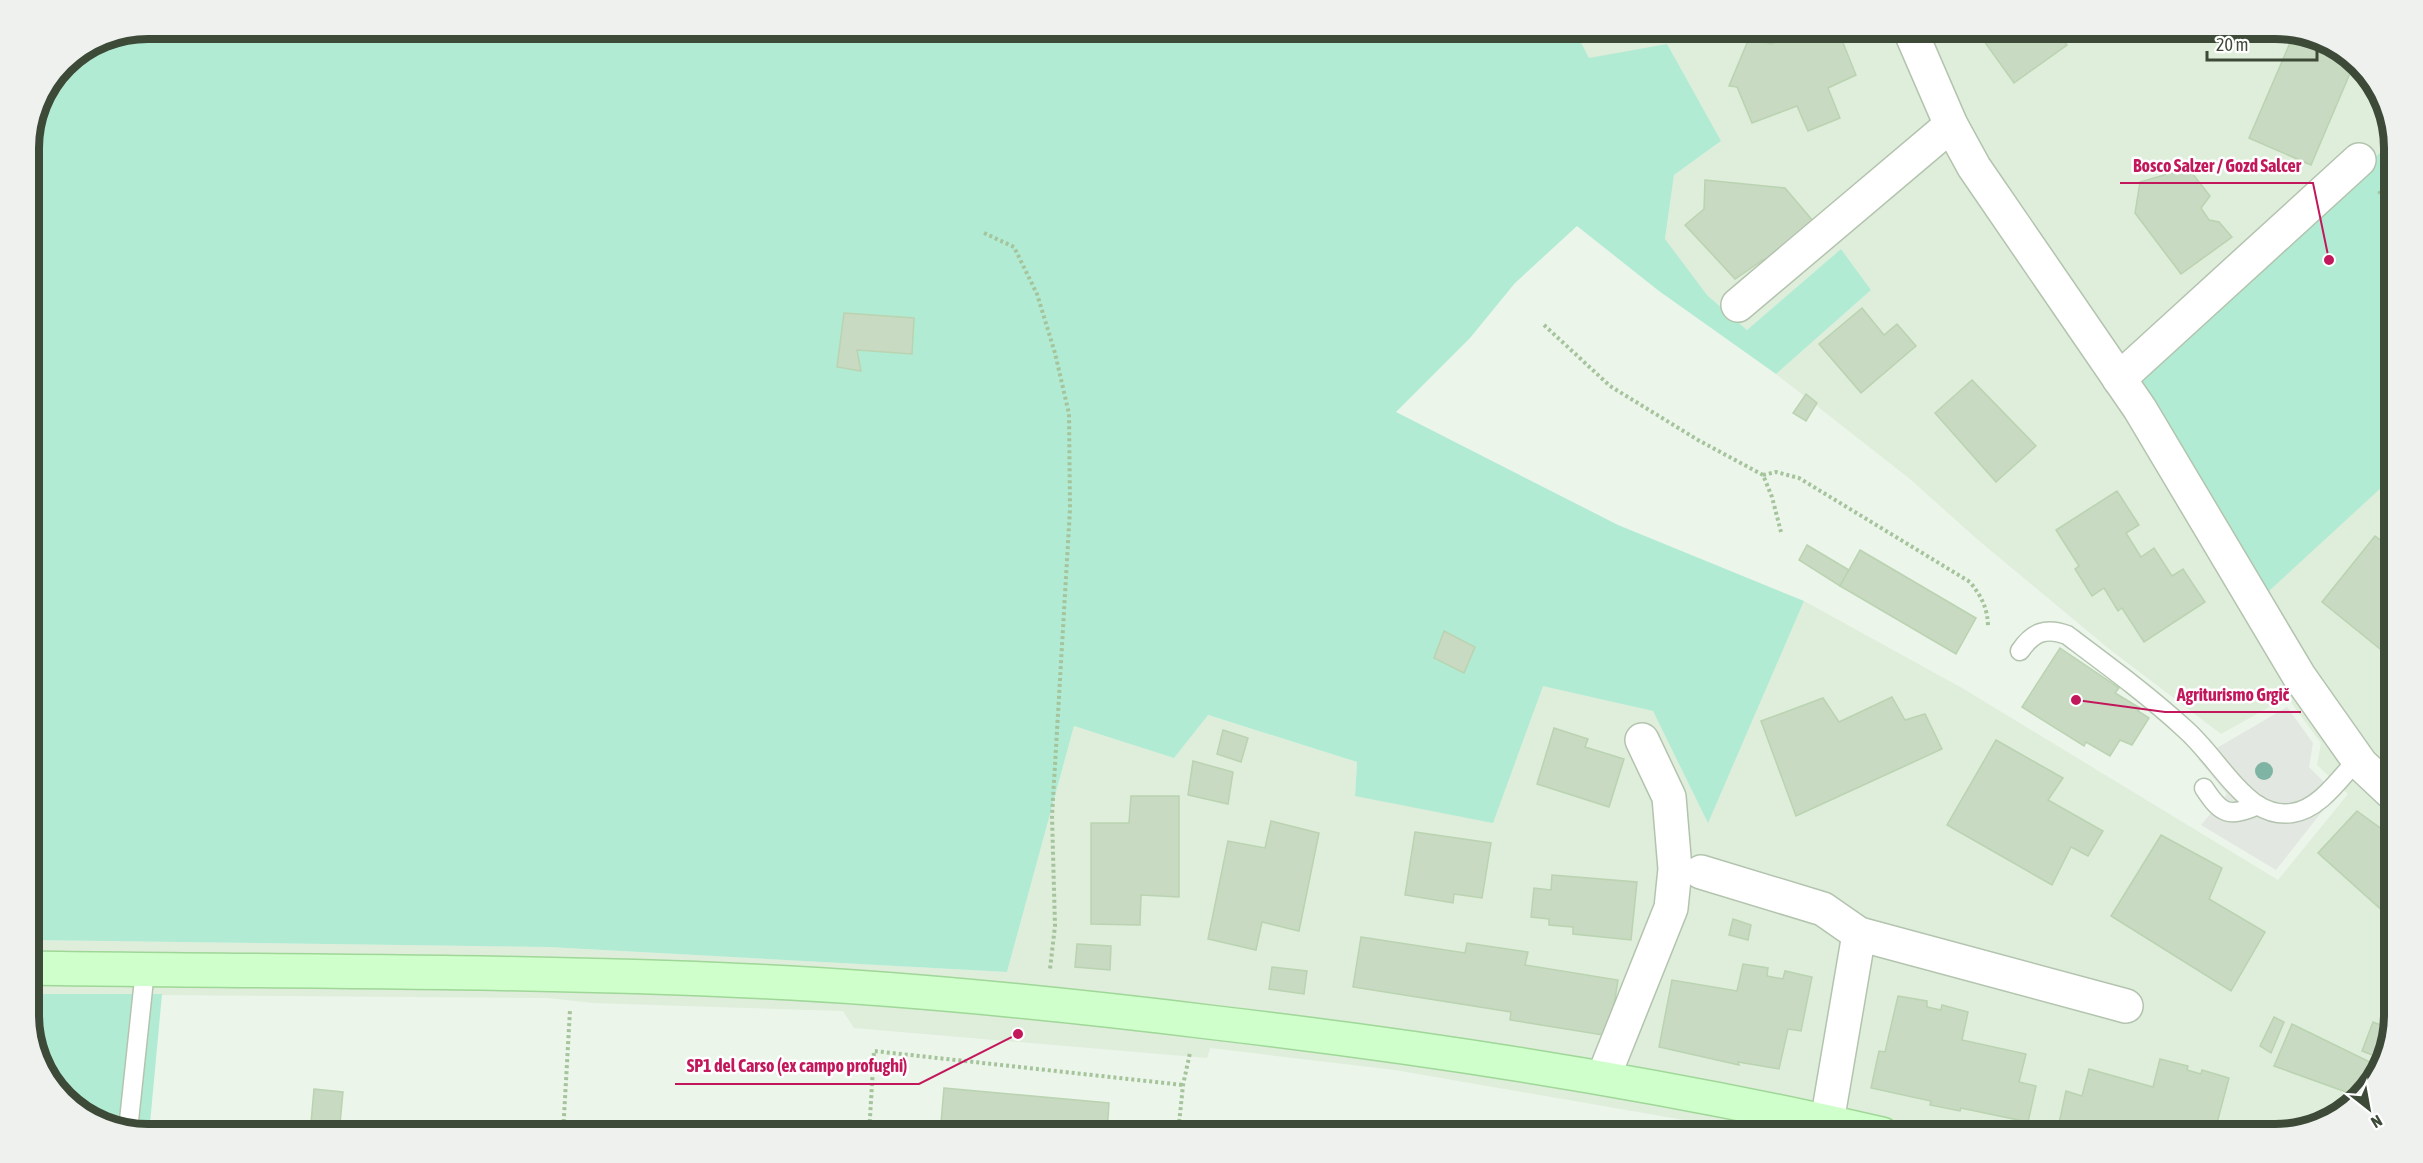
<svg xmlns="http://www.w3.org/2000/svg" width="2423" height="1163" viewBox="0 0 2423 1163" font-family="'Asap Condensed',sans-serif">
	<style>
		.residential { fill: #dfeddb }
		.green { fill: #b1ebd3 }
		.parking { fill: #e3e7e1 }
		.building { fill: #c8dac1; stroke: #bad3b1; stroke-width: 1.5 }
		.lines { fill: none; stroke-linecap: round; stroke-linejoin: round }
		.lane-casing { stroke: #b3c4ae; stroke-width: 21 }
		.street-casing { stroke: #b3c4ae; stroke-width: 36 }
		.secondary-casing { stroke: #9fd798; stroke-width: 36 }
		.path { stroke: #a5c49c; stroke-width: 4; stroke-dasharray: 3 3; stroke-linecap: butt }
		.lane { stroke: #fff; stroke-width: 18 }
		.street { stroke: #fff; stroke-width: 33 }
		.secondary { stroke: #cfffca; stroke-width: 33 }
		.tree { fill: #7fb4a4 }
		.rim { fill: none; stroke: #3c4a37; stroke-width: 8 }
		.leader { fill: none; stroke: #c2185b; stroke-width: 2 }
		.callout-dot { fill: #c2185b; stroke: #fff; stroke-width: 2 }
		.callout-label { font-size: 18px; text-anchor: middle; font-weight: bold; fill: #c2185b; stroke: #fff; stroke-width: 5; stroke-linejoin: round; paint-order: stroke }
	</style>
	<rect width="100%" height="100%" fill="#ebf5ea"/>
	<path class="residential" d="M1574,29h701l53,12 46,40 20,59 -260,239 135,211 125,-114v539l-12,53 -41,47 -65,19h-511l-370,-64 -185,-22 -3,10 -353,-30 -11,-17 -249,-8 -46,-5 -519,-4v-54l519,7 459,25 67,-246 100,32 33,-43 150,47 -2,33 188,-110 110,26 55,111 96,-221 158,87 316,192 70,-86 -31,-29 4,-22 -34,-46 -66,37 -113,-86 -131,-109 -67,-60 -134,-105 95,-84 -30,-41 -94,81 -40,-35 -42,-55 9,-65 47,-34 -133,-83z"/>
	<g class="green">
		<path d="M148,28l1426,1 15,29 78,-14 54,97 -47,34 -9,64 42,56 40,35 94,-81 30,41 -95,84 -117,-83 -82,-65 -62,57 -45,55 -74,74 222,113 186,76 -96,222 -55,-112 -110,-25 -50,137 -138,-27 2,-34 -149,-47 -34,43 -100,-32 -67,246 -459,-25 -519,-7v-800l9,-38 26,-39 38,-26z"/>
		<path d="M2394,140v336l-125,115 -135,-212z"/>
		<path d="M29,994h133l-13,140 -54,-12 -46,-40 -20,-58z"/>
	</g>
	<path class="parking" d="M2287,707l26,36 -4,24 27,27 -60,76 -75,-45 26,-31 -29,-35z"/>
	<g class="building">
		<path d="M1808,28h29l19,47 -28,13 12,30 -32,13 -11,-25 -45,17 -15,-36 -8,-1 21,-50 21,8z"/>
		<path d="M1988,28h67l12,17 -53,38 -35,-49z"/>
		<path d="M2293,36l61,28 -43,101 -62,-27z"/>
		<path d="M2188,168l22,28 -9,12 8,12 10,2 13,15 -51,37 -46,-61 5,-31z"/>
		<path d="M1705,180l80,8 34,40 -38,32h-18l-28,19 -50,-54 19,-16z"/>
		<path d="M1862,308l22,27 13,-11 19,22 -55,47 -42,-49z"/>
		<path d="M844,313l70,5 -2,36 -55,-4 4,21 -24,-4z"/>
		<path d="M1972,380l64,66 -40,36 -61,-69z"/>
		<path d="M1806,394l11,9 -11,18 -13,-8z"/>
		<path d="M2117,491l22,34 -13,8 15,24 13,-9 18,28 11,-7 22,33 -61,40 -22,-34 -4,3 -14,-23 -12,8 -17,-27 4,-3 -23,-36z"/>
		<path d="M2375,536l19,14v102l-4,5 -68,-55z"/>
		<path d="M1807,545l42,25 -9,16 -41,-26z"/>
		<path d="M1860,550l116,68 -20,36 -116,-68z"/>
		<path d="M1444,631l31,16 -11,26 -30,-15z"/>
		<path d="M2060,648l59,40 -4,5 25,15 -2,3 11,7 -17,27 -12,-5 -10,16 -24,-14 -2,4 -62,-39z"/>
		<path d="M1892,697l13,23 20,-6 17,35 -146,67 -35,-95 62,-23 16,24z"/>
		<path d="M1554,728l34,11 -3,8 39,12 -15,48 -72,-23z"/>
		<path d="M1223,730l25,8 -7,24 -24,-8z"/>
		<path d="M1996,740l67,38 -15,22 55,31 -15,25 -17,-9 -19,38 -105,-60z"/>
		<path d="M1193,761l40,11 -5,32 -40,-9z"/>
		<path d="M1131,796h48v101l-38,-2 -1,30 -49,-1v-101h38z"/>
		<path d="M2357,811l37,27v83l-76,-68z"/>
		<path d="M1271,821l48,12 -20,98 -37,-9 -6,28 -48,-11 20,-98 37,7z"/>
		<path d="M1415,832l76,11 -9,55 -28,-4 -1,9 -48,-8z"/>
		<path d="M2161,835l61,33 -13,31 56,33 -34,59 -120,-75z"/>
		<path d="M1552,875l85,7 -6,58 -58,-6v-7l-24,-2v-6l-18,-2 3,-29 17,2z"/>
		<path d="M1733,919l18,6 -3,15 -19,-5z"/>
		<path d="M1361,937l104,16 2,-10 61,9 -3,13 93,15 -9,56 -99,-16 1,-8 -158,-25z"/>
		<path d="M1077,944l34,2 -1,24 -35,-3z"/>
		<path d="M1743,964l25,4 -1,8 16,3 2,-8 27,6 -11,54 -13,-2 -9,40 -41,-7 1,3 -80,-18 13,-67 65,11z"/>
		<path d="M1272,967l35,4 -3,23 -35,-5z"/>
		<path d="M1898,996l29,5v6l14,3 1,-5 26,7 -6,28 64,14 -7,28 17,4 -8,36 -67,-14 -1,3 -30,-6 1,-4 -60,-13 8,-37 6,1z"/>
		<path d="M2274,1017l10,5 -13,31 -11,-7z"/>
		<path d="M2373,1022l13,5 -11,29 -13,-5z"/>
		<path d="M2292,1024l78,38 -13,34 -83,-30z"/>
		<path d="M2160,1059l28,7 -1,4 14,4 1,-4 27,8 -15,56h-143l1,-2 -14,-4 8,-37 16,5 7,-27 64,18z"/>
		<path d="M944,1088l165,15 -2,31h-167z"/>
		<path d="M314,1089l29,3 -4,42h-29z"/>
	</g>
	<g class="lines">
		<defs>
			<g id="lane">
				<path d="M2020,651c13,-19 26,-24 47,-16 40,30 81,60 118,94 26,23 44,56 72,76 10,6 23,10 35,8 28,-4 48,-35 66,-54"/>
				<path d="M2204,788c17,26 24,30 54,17"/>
				<path d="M128,1130l17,-160"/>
			</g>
			<g id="street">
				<path d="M1909,28l42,97 23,42 166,242 159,267 62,88 33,31"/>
				<path d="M1738,305l213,-180"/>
				<path d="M2119,379l240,-219"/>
				<path d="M1701,872l122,37 36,25 267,72"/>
				<path d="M1603,1078l68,-170 4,-39 -6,-72 -27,-57"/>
				<path d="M1827,1122l32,-188"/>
			</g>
			<path id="secondary" d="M29,968c240,4 481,2 721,13 157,7 312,23 467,42 223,26 446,61 665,111"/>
		</defs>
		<use href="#lane" class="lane-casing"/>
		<use href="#street" class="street-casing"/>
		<use href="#secondary" class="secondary-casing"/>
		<g class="path">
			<path d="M2379,191l15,25"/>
			<path d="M984,233l30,14 23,47 18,59 14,61 1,95 -18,307 3,110 -5,43"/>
			<path d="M1544,325l66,61 88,54 65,35 9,22 9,35"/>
			<path d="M1763,475l13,-3 23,6 171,104c12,15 18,27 18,46"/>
			<path d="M563,1134l7,-124"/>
			<path d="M869,1134l5,-83 309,34"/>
			<path d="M1178,1134l5,-49 7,-32"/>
		</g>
		<use href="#lane" class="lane"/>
		<use href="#street" class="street"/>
		<use href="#secondary" class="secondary"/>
	</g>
	<circle class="tree" cx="2264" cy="771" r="9"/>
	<path d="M0 0H2423V1163H0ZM148 39H2275A109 109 0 0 1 2384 148V1015A109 109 0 0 1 2275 1124H148A109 109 0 0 1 39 1015V148A109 109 0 0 1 148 39Z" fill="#eff1ef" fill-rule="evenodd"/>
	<path class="rim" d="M148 39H2275A109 109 0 0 1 2384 148V1015A109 109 0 0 1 2275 1124H148A109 109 0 0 1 39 1015V148A109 109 0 0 1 148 39Z"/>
	<path class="leader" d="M2329 260L2313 183H2120M2076 700L2165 712H2301M1018 1034L919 1084H675"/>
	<g class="callout-dot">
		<circle cx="2329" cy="260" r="6"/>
		<circle cx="2076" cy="700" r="6"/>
		<circle cx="1018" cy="1034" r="6"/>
	</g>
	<g class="callout-label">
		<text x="2217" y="172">Bosco Salzer / Gozd Salcer</text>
		<text x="2233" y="701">Agriturismo Grgič</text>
		<text x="797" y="1072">SP1 del Carso (ex campo profughi)</text>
	</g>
	<g transform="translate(2369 1109) rotate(149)" stroke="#ffffff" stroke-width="4.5" paint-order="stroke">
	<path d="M0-4.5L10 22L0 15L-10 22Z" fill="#3c4a37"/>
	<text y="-9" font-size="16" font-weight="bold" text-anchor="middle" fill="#3c4a37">N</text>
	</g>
	<path d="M2207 51v9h110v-9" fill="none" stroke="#3c4a37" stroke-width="3"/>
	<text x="2216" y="51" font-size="18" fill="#3c4a37" stroke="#ffffff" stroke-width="4.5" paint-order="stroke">20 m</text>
</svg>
